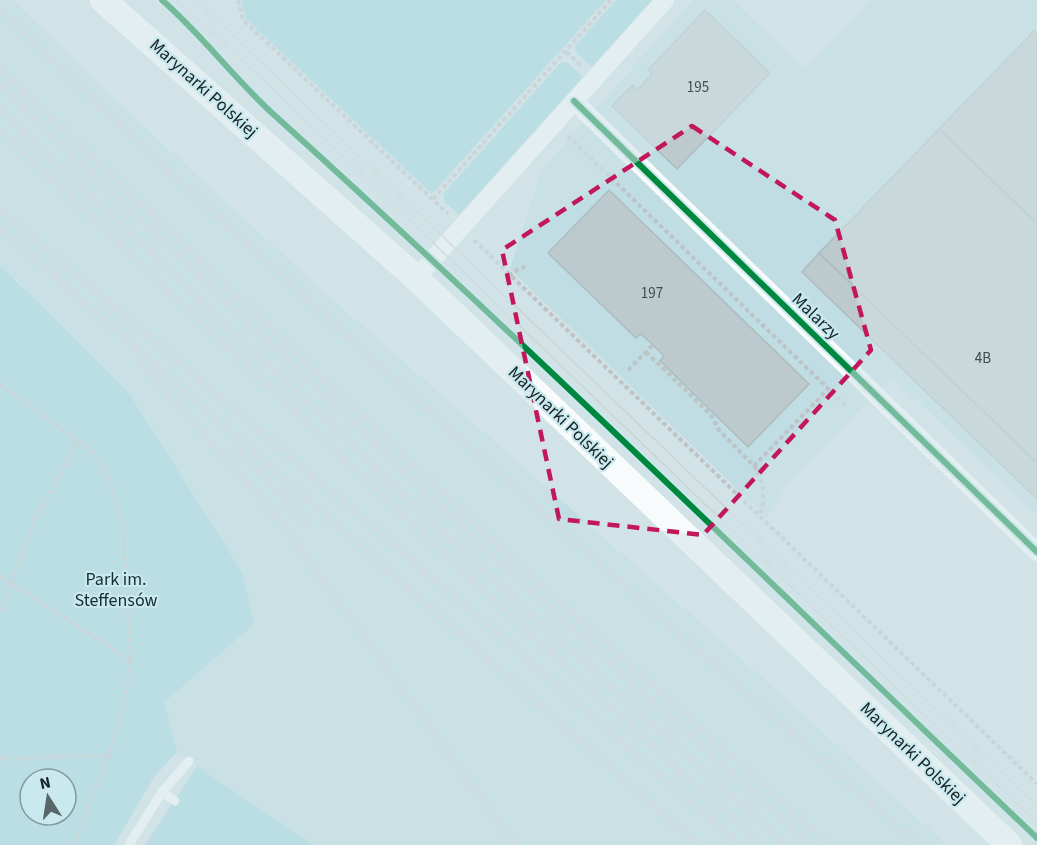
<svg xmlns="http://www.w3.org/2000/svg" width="1037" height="845" viewBox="0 0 1037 845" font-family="'Source Sans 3',sans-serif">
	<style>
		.built { fill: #bfdde3 }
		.green { fill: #9fd5df; fill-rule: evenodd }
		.building { fill: #bccacd; stroke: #aebcbf; stroke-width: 1.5 }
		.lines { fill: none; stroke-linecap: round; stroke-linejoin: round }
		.path { stroke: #bec4c6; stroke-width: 4; stroke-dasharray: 4.5 3; stroke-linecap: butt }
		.lane { stroke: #f8fbfb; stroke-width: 9 }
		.street { stroke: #f8fbfb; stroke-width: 18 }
		.secondary { stroke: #f8fbfb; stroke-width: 26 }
		.tram { stroke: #ced3d3; stroke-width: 1.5 }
		.rail { stroke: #ced3d3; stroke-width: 4.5; stroke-dasharray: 9 4.5; stroke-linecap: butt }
		.cycleway-casing { stroke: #c9e9ef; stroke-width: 10 }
		.cycleway { stroke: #00873e; stroke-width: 6 }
		.marked { fill: none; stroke: #c2185b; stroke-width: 4.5; stroke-dasharray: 12 8; stroke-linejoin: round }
		.labels { text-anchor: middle; stroke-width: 4.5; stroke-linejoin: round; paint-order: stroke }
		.number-label { font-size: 15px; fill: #404c4e }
		.street-label { font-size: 18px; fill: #162224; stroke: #c9e9ef }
		.park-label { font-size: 18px; fill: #162d31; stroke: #c9e9ef }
	</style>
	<rect width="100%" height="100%" fill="#d1e3e7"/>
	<g class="built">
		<path d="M0,0h13l120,116 188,173 421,370 205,186h-636l-134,-93 -13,-48 90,-80 -233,-340 -21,-19z"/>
		<path d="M693,0h40l72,69 66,-69h166v516l-145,-139 -108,111 -17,30 -257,-249 32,-100z"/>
	</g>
	<g class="green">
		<path d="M241,0h365l-174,194 -186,-175z"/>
		<path d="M616,0h36l-60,67 -16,-15 -1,-6z"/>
		<path d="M567,62l16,15 -124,138 -15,-14v-8l116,-130z"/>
		<path d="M0,265l128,127 114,180 12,52 -90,79 13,49 -23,25 -40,68h-114zM30,779h36v36h-36z"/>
		<path d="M197,766l109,75 5,4h-166z"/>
	</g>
	<g class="building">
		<path d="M705,10l65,63 -93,96 -65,-63 21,-21 4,5 15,-16 -4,-4z"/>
		<path d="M1034,31l3,3v190l-98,-95z"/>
		<path d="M939,129l98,95v239l-218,-210z"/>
		<path d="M609,190l200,194 -61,63 -88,-86 4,-5 -11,-11 -12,-11 -5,4 -88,-85z"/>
		<path d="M819,253l218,210v36l-235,-227z"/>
	</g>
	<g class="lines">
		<g class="path">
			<path d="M238,0l5,20 205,194"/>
			<path d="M566,52l15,13"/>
			<path d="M568,136l279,271"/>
			<path d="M433,199l178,-199"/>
			<path d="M474,240l563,544"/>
			<path d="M509,276l9,-7 7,-2"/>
			<path d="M646,352l65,63 8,15 35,36 74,-77"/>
			<path d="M628,370l25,-25"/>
			<path d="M0,384l94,69 16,30 13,45 8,133 -8,48 -14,46 -36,90"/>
			<path d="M754,466c9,9 13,38 5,49"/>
			<path d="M0,576l130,84"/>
			<path d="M0,611l36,-93 42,-77"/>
			<path d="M0,759l109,-4"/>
		</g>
		<g class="lane">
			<path d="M162,792l13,9"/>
			<path d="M129,845l33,-53 27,-31"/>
		</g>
		<g class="street">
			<path d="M574,101l463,451"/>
			<path d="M416,278l249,-278"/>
		</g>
		<path class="secondary" d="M103,0l313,278 593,567"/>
		<g class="tram">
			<path d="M177,0l95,88 765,735"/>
			<path d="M196,0l841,806"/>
		</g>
		<g class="rail">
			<path d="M0,10c297,288 607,561 918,835"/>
			<path d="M0,69l508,486 322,290"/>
			<path d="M0,86l500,477 312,282"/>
			<path d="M0,109l489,467 297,269"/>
			<path d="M0,130l460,439 301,276"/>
			<path d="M0,210l505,430 235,205"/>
			<path d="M0,228l698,617"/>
			<path d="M138,360l138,156 239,329"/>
			<path d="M238,448l71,79"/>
		</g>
		<defs>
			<g id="cycleway">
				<path d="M162,0c40,35 71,77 110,113 261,236 511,483 765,725"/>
				<path d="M574,101l463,451"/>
			</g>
		</defs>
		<use href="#cycleway" class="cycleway-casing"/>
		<use href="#cycleway" class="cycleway"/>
	</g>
	<path d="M0 0H1037V845H0ZM692,126l143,94 36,130 -168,185 -144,-16 -57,-269z" fill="#d1e3e7" fill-opacity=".55" fill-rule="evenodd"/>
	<path class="marked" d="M692,126l143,94 36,130 -168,185 -144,-16 -57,-269z"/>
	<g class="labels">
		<g class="number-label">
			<text x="698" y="92">195</text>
			<text x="652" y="298">197</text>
			<text x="983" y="363">4B</text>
		</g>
		<g class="street-label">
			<text transform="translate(204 88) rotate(42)" y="6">Marynarki Polskiej</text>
			<text transform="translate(816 316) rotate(44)" y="6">Malarzy</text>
			<text transform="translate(561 417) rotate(44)" y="6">Marynarki Polskiej</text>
			<text transform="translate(913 753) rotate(44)" y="6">Marynarki Polskiej</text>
		</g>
		<g class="park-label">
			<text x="116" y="585">Park im.<tspan x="116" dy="21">Steffensów</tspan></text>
		</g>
	</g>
	<g transform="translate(48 797) rotate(348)"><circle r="28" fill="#c9e9ef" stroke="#81999e" stroke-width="1.5"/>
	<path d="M0-4.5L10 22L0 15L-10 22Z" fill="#576668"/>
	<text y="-9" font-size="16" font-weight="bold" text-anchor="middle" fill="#162224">N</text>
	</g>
</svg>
